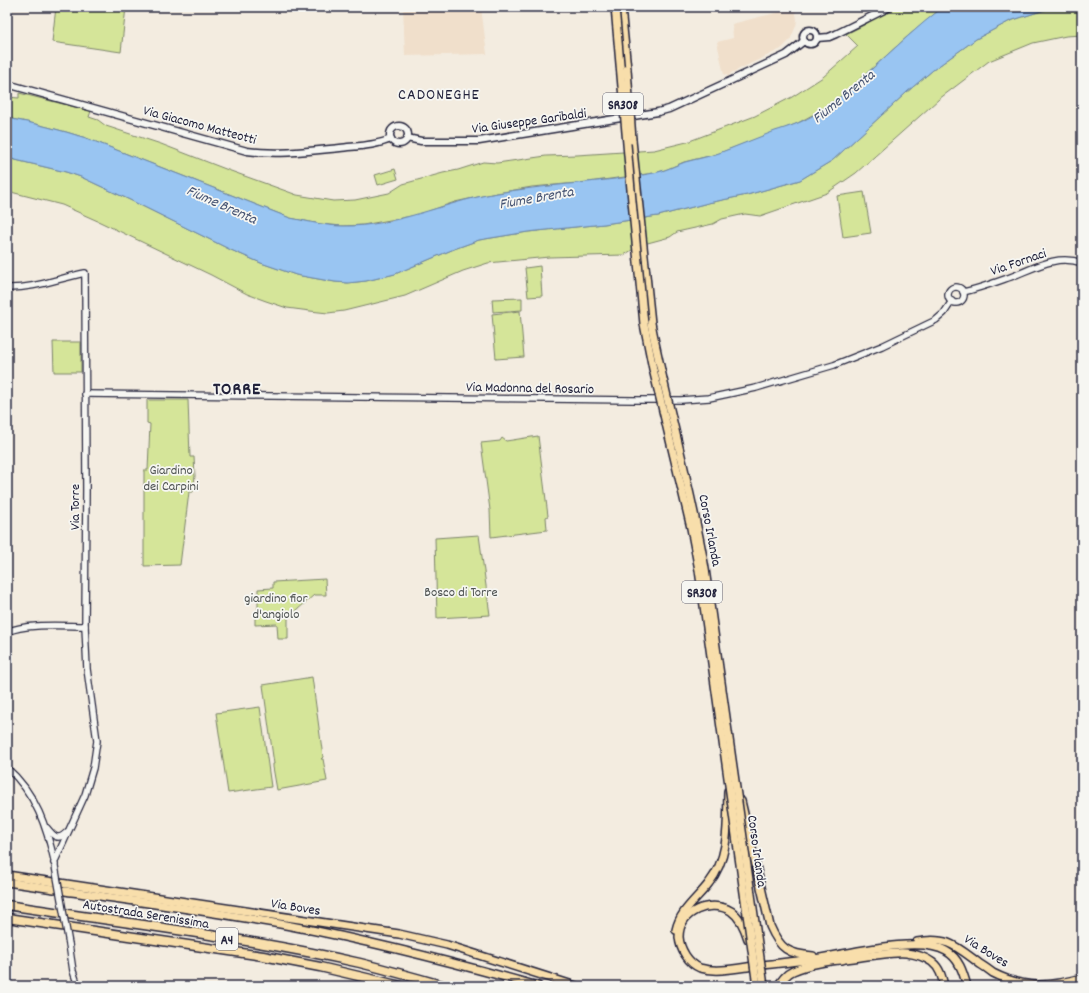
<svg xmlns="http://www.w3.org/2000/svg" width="1089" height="993" viewBox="0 0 1089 993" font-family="Dekko,sans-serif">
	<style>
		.built { fill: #f0dfcb }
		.green { fill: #d5e599; stroke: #7c846a }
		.water { fill: #99c5f2; stroke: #6984a9 }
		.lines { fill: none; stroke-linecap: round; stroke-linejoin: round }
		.tertiary-casing { stroke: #22223b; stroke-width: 8 }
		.secondary-casing { stroke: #22223b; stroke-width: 9 }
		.trunk-casing { stroke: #22223b; stroke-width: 10 }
		.motorway-casing { stroke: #22223b; stroke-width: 11 }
		.tertiary { stroke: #f6f6f2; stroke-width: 5.5 }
		.secondary { stroke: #f6f6f2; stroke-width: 6 }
		.trunk { stroke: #f8deab; stroke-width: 7 }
		.motorway { stroke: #f8deab; stroke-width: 8 }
		.tertiary-bridge-casing { stroke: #22223b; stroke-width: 8; stroke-linecap: butt }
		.trunk-bridge-casing { stroke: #22223b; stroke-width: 10; stroke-linecap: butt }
		.tertiary-bridge { stroke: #f6f6f2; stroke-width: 5.5 }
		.trunk-bridge { stroke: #f8deab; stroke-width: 7 }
		.labels { text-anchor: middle; stroke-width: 3.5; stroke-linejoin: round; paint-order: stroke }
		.shield { fill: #f6f6f2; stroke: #626272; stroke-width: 1 }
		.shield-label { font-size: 13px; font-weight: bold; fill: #22223b }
		.street-label { font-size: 14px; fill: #22223b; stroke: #f6f6f2 }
		.park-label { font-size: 14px; fill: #4f5352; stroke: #f6f6f2 }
		.water-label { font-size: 15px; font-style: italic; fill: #465372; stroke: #f6f6f2 }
		.quarter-label { font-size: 16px; letter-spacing: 1px; fill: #22223b; stroke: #f6f6f2 }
		.district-label { font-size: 18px; font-weight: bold; letter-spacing: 1px; fill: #22223b; stroke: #f6f6f2 }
	</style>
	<rect width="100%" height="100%" fill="#f3ece0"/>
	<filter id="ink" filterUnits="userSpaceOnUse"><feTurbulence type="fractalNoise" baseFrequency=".025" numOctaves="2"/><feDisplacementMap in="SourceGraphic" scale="8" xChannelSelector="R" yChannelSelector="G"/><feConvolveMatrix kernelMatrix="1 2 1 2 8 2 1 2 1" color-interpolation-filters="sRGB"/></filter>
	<g filter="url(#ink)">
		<g class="built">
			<path d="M403,7h78l6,47 -82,2z"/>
			<path d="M795,8l2,12 -1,6 -6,14 -9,9 -50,24 -3,4 -2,-3 -2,1 -7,-33 16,-4 -1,-14z"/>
		</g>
		<g class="green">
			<path d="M56,7h70l-5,45 -69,-10z"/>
			<path d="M892,7h51l-35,29 -65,59 -18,13 -29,16 -79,30 -33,8 -19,8 -11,3 -66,9 -56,5 -41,7 -36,8 -38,13 -54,10 -21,1 -21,-2 -31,-6 -204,-80c-25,-8 -52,-15 -79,-20v-21l12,1v-5l72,18 -2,6 9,3 8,6 55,18 67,26 69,25 36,6 22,-1 34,-7 14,-9 40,-11 15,-3 25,-8 14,1 49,-7 31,-1 77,-5 33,-8 68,-26 37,-19 31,-20 35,-31 -12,-12 18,-9z"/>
			<path d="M1054,7h28v28l-16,1 -33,7 -44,18 -50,38 -83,74 -29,20 -67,23 -15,-2 -23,5 -9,5 -36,8 -7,5 -30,8 -16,10 -75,2 -61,6 -25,8 -58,25 -61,15 -16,2 -18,-2 -23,-3 -21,-7 -19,-7 -36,-19 -111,-53 -38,-17 -55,-14v-33l59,14 15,5 49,23 101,50 30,13 35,12 39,7 13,1 18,-2 29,-7 59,-25 25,-9 49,-8 76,-8 54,-8 50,-13 39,-8 53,-15 33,-20 74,-68 26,-22 43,-31 34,-18z"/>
			<path d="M395,169l3,10 -20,6 -3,-10z"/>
			<path d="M864,192l7,41 -28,4 -6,-41z"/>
			<path d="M540,266l2,30 -14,1 -3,-29z"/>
			<path d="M522,298v12l-29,2 -1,-13z"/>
			<path d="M520,311l4,46 -28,2 -4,-45z"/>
			<path d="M53,342h28v30h-27z"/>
			<path d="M147,400h41l2,57h4l1,19 -2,16h-4l-9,73 -36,1v-96h4l2,-46 -3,-1z"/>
			<path d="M538,436l10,80 -2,1 1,13 -56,7 -1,-27 -9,-67 19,-2 2,-3 4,3z"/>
			<path d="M479,535l11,80 -53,3 -2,-80z"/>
			<path d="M325,579l1,16h-12l-26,23v21h-10l-1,-15 -22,1v-12h3v-24l15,-1v-6z"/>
			<path d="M312,677l11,80 -2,2h2l4,22 -50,9 -4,-23v-3h1l-11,-79z"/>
			<path d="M260,707l11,80 -43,6 -12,-80z"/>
		</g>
		<path class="water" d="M943,7h111l-44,14 -34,18 -43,31 -26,22 -74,68 -33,20 -53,15 -39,8 -50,13 -54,8 -76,8 -49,8 -25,9 -59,25 -29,7 -18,2 -13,-1 -39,-7 -35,-12 -30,-13 -101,-50 -49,-23 -15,-5 -59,-14v-40c27,5 54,12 79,20l204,80c17,3 35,8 53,8 52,1 99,-23 149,-32 54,-10 109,-11 162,-21 11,-2 20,-7 31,-11 11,-3 23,-5 34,-9 19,-7 37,-15 56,-22 13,-4 25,-8 37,-15 23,-12 41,-31 61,-48 23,-21 45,-42 70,-61z"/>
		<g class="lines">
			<defs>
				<g id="tertiary">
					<circle cx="956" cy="295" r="8"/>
					<path d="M7,288c26,1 52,-10 78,-15l1,217 -1,136 2,43 10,72 -4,27 -8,27 -31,68"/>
					<path d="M963,292c14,-3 28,-8 42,-13 25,-8 49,-26 77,-16"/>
					<path d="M85,394l548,6h48l28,-2 47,-10 78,-23 48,-19 54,-26 8,-7 8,-12"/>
					<path d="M7,632c19,-9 56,-6 78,-6"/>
					<path d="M7,768c29,25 40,60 48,96"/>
					<path d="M47,828c7,9 11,13 20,4"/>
					<path d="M69,944l4,27 5,15"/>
				</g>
				<g id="secondary">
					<circle cx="810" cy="37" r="7"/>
					<path d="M817,38l12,-1 7,-3 54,-27"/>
					<path d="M7,84l240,67c31,4 62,0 93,-3 17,-2 35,-2 51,-9"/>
					<circle cx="399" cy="135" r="9"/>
					<path d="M407,138l14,3h58l179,-29 11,-3 117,-54 18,-14"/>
				</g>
				<g id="trunk">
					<path d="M621,7l6,62"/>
					<path d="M632,140l19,183"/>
					<path d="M741,801l29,125c10,23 18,28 43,30"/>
					<path d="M7,875l392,59 48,11 129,41"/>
					<path d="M7,882l47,7"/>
					<path d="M65,891c75,11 151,21 226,35 84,16 165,37 247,60"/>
					<path d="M676,930c4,-20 22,-32 33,-47 21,-27 18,-60 19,-92"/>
					<path d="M748,939c-3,-10 -8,-22 -17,-28 -21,-12 -52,0 -52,26 1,12 9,26 21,31 17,5 38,0 54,-2 24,-3 49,-5 72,-9 29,-5 95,-21 120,-6 13,7 17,21 21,35"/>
					<path d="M917,942c31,-6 40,5 63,22 5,3 9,6 13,9 31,16 56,14 89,5"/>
					<path d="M830,960h12"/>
					<path d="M778,986c4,-6 8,-12 15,-15 22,-10 50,-11 74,-15 13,-1 26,-4 39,-3 9,1 19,4 26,9 8,6 10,15 12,24"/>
				</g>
				<g id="motorway">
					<path d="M7,905c118,18 237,32 353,58 28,7 57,15 85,23"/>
					<path d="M7,918l256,38 57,11 81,19"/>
				</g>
			</defs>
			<use href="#tertiary" class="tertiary-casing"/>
			<use href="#secondary" class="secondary-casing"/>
			<use href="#trunk" class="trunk-casing"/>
			<use href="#motorway" class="motorway-casing"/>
			<use href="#tertiary" class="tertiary"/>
			<use href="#secondary" class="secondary"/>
			<use href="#trunk" class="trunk"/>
			<use href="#motorway" class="motorway"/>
			<defs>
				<path id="tertiary-bridge" d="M55,866l14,78"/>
				<g id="trunk-bridge">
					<path d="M615,7l17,194 12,123 9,45 38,159 8,42 58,416"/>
					<path d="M627,69l5,71"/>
					<path d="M651,323c16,83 40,163 54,246l59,417"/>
				</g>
			</defs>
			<use href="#tertiary-bridge" class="tertiary-bridge-casing"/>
			<use href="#trunk-bridge" class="trunk-bridge-casing"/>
			<use href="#tertiary-bridge" class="tertiary-bridge"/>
			<use href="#trunk-bridge" class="trunk-bridge"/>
		</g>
	</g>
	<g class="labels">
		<g class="shield">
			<rect x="603" y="93" width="40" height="22" rx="3"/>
			<rect x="682" y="581" width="40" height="22" rx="3"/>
			<rect x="216" y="928" width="22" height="22" rx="3"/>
		</g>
		<g class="shield-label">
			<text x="623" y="109">SR308</text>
			<text x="702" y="597">SR308</text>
			<text x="227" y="944">A4</text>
		</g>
		<g class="street-label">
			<text transform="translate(529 120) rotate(-8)" y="5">Via Giuseppe Garibaldi</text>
			<text transform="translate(200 124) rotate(15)" y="5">Via Giacomo Matteotti</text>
			<text transform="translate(1018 261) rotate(-19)" y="5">Via Fornaci</text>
			<text transform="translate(530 387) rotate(1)" y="5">Via Madonna del Rosario</text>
			<text transform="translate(74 507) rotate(-90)" y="5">Via Torre</text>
			<text transform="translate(711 530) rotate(79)" y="5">Corso Irlanda</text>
			<text transform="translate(758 851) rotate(82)" y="5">Corso Irlanda</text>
			<text transform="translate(296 906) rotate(9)" y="5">Via Boves</text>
			<text transform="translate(146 913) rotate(9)" y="5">Autostrada Serenissima</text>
			<text transform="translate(987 950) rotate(32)" y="5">Via Boves</text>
		</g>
		<g class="park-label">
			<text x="171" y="474">Giardino<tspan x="171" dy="16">dei Carpini</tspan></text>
			<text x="461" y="596">Bosco di Torre</text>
			<text x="276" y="602">giardino fior<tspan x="276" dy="16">d'angiolo</tspan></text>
		</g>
		<g class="water-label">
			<text transform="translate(843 96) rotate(-39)" y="5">Fiume Brenta</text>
			<text transform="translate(536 197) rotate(-10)" y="5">Fiume Brenta</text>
			<text transform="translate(222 204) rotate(24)" y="5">Fiume Brenta</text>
		</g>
		<g class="quarter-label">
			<text x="439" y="99">CADONEGHE</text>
		</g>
		<g class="district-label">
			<text x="237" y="394">TORRE</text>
		</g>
	</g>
	<rect width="1089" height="993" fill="none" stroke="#f6f6f2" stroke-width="24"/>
	<rect x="12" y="12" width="1065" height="969" fill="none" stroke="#22223b" stroke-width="1.5" filter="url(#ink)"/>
</svg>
